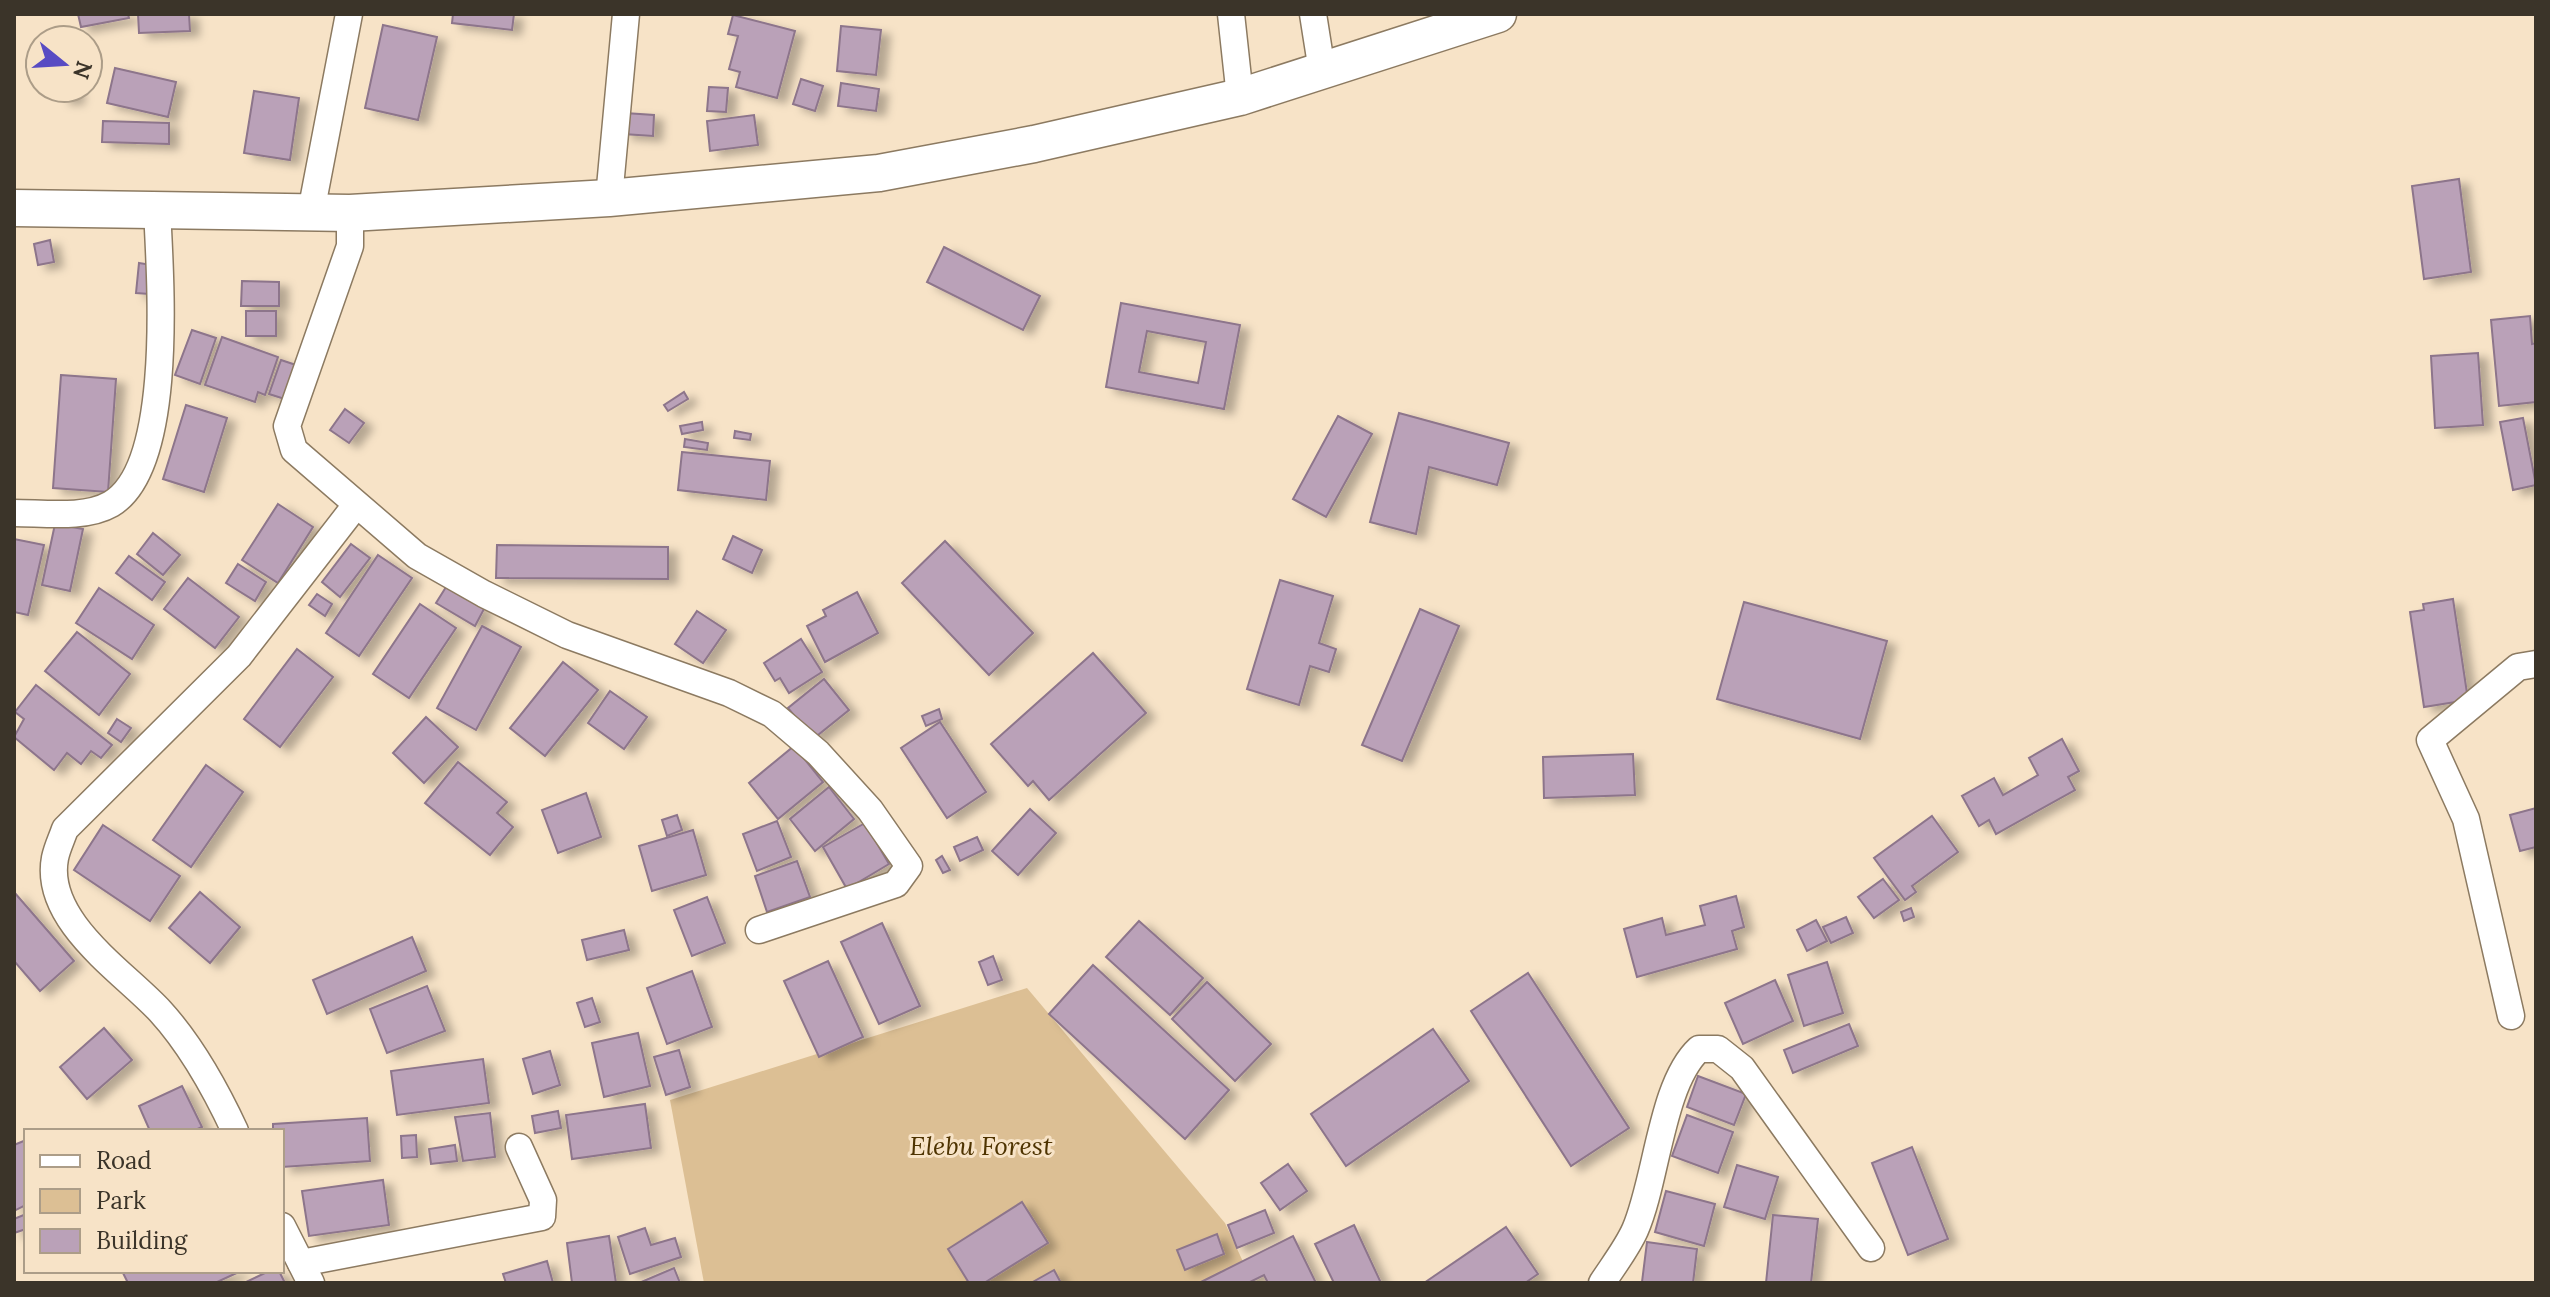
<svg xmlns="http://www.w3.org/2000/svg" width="2550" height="1297" viewBox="0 0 2550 1297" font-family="Lora,serif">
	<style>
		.green { fill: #dcbf94 }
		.building { fill: #baa1b8; stroke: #8d758b; stroke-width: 2; fill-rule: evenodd; filter: url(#shadow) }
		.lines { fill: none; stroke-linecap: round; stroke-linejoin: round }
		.street-casing { stroke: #8c7a61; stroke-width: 29 }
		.secondary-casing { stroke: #8c7a61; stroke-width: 39 }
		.street { stroke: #fff; stroke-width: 26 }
		.secondary { stroke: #fff; stroke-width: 36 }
		.labels { text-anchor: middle; stroke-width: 6; stroke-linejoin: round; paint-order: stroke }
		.park-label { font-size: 26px; font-style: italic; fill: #4e3300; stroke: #f7e3c7 }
	</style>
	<defs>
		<filter id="shadow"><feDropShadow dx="9" dy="5" stdDeviation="4" flood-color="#0004"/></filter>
	</defs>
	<rect width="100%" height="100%" fill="#f7e3c7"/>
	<path class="green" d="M1027,988l198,235 28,60h-549l-34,-183z"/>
	<g class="building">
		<path d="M78,14h50l1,4 -48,9z"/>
		<path d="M138,14h51l1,17 -51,2z"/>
		<path d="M453,14h61l-2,16 -60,-7z"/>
		<path d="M733,15l62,16 -18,67 -41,-11 4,-15 -11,-3 9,-33 -10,-2z"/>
		<path d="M383,25l54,12 -19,83 -53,-12z"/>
		<path d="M841,26l40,4 -5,45 -39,-4z"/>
		<path d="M115,68l61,14 -8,35 -61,-14z"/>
		<path d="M801,79l22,7 -8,25 -22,-7z"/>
		<path d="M841,83l38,6 -3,22 -38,-5z"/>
		<path d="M709,87l19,1 -2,24 -19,-1z"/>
		<rect x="61" y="88" width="14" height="11"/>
		<path d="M254,91l45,7 -9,62 -46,-7z"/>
		<path d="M625,113l29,2 -1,21 -30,-2z"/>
		<path d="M754,115l4,30 -48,6 -3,-30z"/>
		<path d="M103,121l66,2v21l-67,-2z"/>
		<path d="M2459,179l12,93 -47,7 -12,-93z"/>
		<path d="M50,240l4,22 -16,3 -4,-21z"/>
		<path d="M944,247l96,49 -17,34 -96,-48z"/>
		<path d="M139,263l13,2 -3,29 -13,-1z"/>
		<path d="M242,281l37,1v24h-38z"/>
		<path d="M1121,303l119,22 -16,84 -118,-22zM1147,331l59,11 -8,41 -59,-11z"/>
		<rect x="246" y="311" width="30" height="25"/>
		<path d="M2530,316l2,28 4,-1v59l-37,4 -8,-86z"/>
		<path d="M192,330l24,8 -16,46 -25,-9z"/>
		<path d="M222,337l56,20 -13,38 -7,-3 -3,10 -50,-17z"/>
		<path d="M2478,353l5,72 -48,3 -4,-72z"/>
		<path d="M281,360l21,7 -11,34 -22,-7z"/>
		<path d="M61,375l55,4 -8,113 -55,-4z"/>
		<path d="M684,392l4,7 -20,12 -4,-6z"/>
		<path d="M186,405l41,13 -23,74 -41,-13z"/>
		<path d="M345,409l19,14 -15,20 -19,-13z"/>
		<path d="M1399,413l110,30 -12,42 -68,-18 -13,67 -46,-12z"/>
		<path d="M1338,416l34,18 -46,83 -33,-18z"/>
		<path d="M2523,418l13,67 -23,5 -13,-68z"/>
		<path d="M702,422l1,8 -21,4 -2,-8z"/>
		<path d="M735,431l16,3 -1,6 -16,-2z"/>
		<path d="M685,439l23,4 -1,7 -23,-3z"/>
		<path d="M682,452l88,9 -4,39 -88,-10z"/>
		<path d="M278,504l35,23 -35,56 -36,-23z"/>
		<path d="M55,524l28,5 -13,62 -28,-6z"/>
		<path d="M153,533l27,22 -17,20 -26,-21z"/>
		<path d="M733,536l29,14 -10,23 -29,-14z"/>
		<path d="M14,539l30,6 -16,70 -14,-3z"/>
		<path d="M945,541l88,92 -44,42 -87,-92z"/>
		<path d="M351,544l19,14 -30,39 -18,-15z"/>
		<path d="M497,545l171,2v32l-172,-1z"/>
		<path d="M378,555l34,23 -53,78 -33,-23z"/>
		<path d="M129,556l36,26 -13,18 -36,-27z"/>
		<path d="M238,564l28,18 -11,19 -29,-18z"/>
		<path d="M188,578l51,39 -24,31 -51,-39z"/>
		<path d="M1280,580l53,16 -14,47 17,6 -7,23 -19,-6 -11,39 -52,-16z"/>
		<path d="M446,587l38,22 -9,17 -39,-23z"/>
		<path d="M99,588l55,37 -22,34 -56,-36z"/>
		<path d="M857,592l21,41 -53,29 -18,-36 19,-10 -3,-6z"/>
		<path d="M317,594l15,10 -7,12 -16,-11z"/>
		<path d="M2453,599l15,101 -44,7 -14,-95 14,-2 -1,-6z"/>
		<path d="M1744,602l143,39 -27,98 -143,-40z"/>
		<path d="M420,604l36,24 -47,70 -36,-24z"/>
		<path d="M1420,609l39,17 -57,135 -40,-16z"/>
		<path d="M697,611l29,19 -23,33 -28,-19z"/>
		<path d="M482,626l39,21 -45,83 -39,-22z"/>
		<path d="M77,632l53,42 -31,41 -54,-44z"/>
		<path d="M801,639l21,33 -33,21 -9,-15 -5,3 -11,-18z"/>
		<path d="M297,649l36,28 -53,70 -36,-28z"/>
		<path d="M1093,653l53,60 -97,87 -16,-19 -5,5 -37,-42z"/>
		<path d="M563,662l35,28 -53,66 -35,-28z"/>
		<path d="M824,679l25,31 -36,29 -25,-31z"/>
		<path d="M36,685l76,60 -11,13 -10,-7 -10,13 -14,-11 -13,17 -40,-33 10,-18 -9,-7z"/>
		<path d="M610,691l37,26 -23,32 -36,-26z"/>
		<path d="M939,709l3,10 -16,7 -4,-10z"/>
		<path d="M426,717l32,30 -34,36 -31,-30z"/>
		<path d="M117,719l14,9 -10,14 -13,-9z"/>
		<path d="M940,722l46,70 -39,26 -46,-70z"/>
		<path d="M2062,739l17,32 -11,6 7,13 -79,44 -7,-14 -10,6 -17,-30 32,-18 9,17 35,-20 -9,-17z"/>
		<path d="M794,746l29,36 -45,37 -29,-36z"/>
		<path d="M1633,754l2,41 -91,3 -1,-41z"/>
		<path d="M458,762l49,40 -10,11 16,14 -23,28 -65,-52z"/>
		<path d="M206,765l37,27 -52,75 -38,-27z"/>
		<path d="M829,787l25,32 -39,32 -25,-32z"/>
		<path d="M586,793l15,44 -43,16 -16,-43z"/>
		<path d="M2536,808v39l-16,4 -10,-36z"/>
		<path d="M1030,809l26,24 -38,42 -26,-24z"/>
		<path d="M677,815l5,15 -15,6 -5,-16z"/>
		<path d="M1932,816l26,36 -46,34 4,6 -11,8 -31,-42z"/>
		<path d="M777,821l14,36 -34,14 -14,-37z"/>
		<path d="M865,823l24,41 -42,25 -24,-42z"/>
		<path d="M103,825l77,51 -30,45 -76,-51z"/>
		<path d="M693,830l13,45 -54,16 -13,-45z"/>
		<path d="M977,837l6,13 -23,11 -6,-14z"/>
		<path d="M942,856l8,14 -7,3 -7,-13z"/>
		<path d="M797,861l13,36 -43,15 -12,-36z"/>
		<path d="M1883,879l16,21 -25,18 -16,-21z"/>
		<path d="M14,892l60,69 -34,30 -26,-30z"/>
		<path d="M200,892l40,35 -30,36 -41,-35z"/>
		<path d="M1736,896l8,31 -12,4 5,18 -100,28 -13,-48 38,-11 4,17 39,-10 -5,-19z"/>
		<path d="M707,897l18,46 -33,13 -18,-46z"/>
		<path d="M1911,908l3,9 -10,4 -3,-9z"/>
		<path d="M1846,917l7,16 -22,10 -8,-16z"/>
		<path d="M1816,920l11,21 -20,10 -10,-21z"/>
		<path d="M1139,921l64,57 -33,37 -64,-58z"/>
		<path d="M882,923l38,83 -41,18 -38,-82z"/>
		<path d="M624,930l5,20 -42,10 -5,-20z"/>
		<path d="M412,937l14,34 -99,43 -14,-34z"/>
		<path d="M993,956l9,24 -14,5 -9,-23z"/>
		<path d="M828,961l35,76 -44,20 -35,-76z"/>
		<path d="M1827,962l16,51 -39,13 -16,-51z"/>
		<path d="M1093,965l136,125 -44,49 -136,-125z"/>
		<path d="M692,971l20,56 -45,17 -20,-56z"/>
		<path d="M1528,973l101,155 -58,38 -100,-155z"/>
		<path d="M1775,980l18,41 -50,23 -18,-41z"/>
		<path d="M1207,982l64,62 -36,37 -63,-62z"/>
		<path d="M427,986l18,45 -58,22 -17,-44z"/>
		<path d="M592,998l8,24 -15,5 -8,-24z"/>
		<path d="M1849,1024l9,22 -65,27 -9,-23z"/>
		<path d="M104,1028l28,32 -45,39 -27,-32z"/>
		<path d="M1433,1029l36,52 -123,85 -35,-52z"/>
		<path d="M638,1033l12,53 -46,11 -12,-54z"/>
		<path d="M679,1050l11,37 -24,8 -12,-38z"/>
		<path d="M550,1051l10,34 -27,9 -10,-35z"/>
		<path d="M483,1059l6,44 -92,12 -6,-44z"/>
		<path d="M1698,1076l48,18 -12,31 -47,-18z"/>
		<path d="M182,1086l20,41 -9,4h-43l-11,-25z"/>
		<path d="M645,1104l6,44 -79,11 -6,-44z"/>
		<path d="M558,1111l3,17 -26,5 -3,-17z"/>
		<path d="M490,1113l5,44 -32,4 -8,-44z"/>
		<path d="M1687,1115l46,17 -15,41 -46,-17z"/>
		<path d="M367,1118l3,43 -88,6v-36h-9v-7z"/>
		<path d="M416,1135l1,22 -15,1 -1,-22z"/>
		<path d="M26,1140v65l-12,6v-66z"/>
		<path d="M455,1145l2,16 -26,3 -2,-15z"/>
		<path d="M1912,1147l36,92 -40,16 -36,-92z"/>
		<path d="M1288,1164l19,27 -27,19 -19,-27z"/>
		<path d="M1737,1165l41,12 -13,42 -41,-12z"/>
		<path d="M383,1180l6,45 -80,11 -7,-45z"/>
		<path d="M1666,1191l49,13 -11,42 -49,-14z"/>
		<path d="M1022,1202l26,41 -64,40h-15l-21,-34z"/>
		<path d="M1265,1210l9,23 -37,15 -9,-23z"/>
		<path d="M26,1214v15l-12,4v-14z"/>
		<path d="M1773,1215l45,4 -7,64h-45z"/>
		<path d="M1354,1225l27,58h-47l-19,-39z"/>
		<path d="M1506,1227l32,47 -13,9h-101z"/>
		<path d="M645,1228l6,17 24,-7 6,19 -51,17 -12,-37z"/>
		<path d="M1217,1234l7,20 -39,16 -8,-20z"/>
		<path d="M609,1236l7,47h-44l-5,-40z"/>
		<path d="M1293,1236l23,47h-48l-4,-8 -16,8h-49z"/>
		<path d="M1647,1242l50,7 -4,34 -51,-1z"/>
		<path d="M547,1261l6,22h-47l-3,-9z"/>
		<path d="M674,1268l6,15h-41z"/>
		<path d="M1054,1270l7,13h-30z"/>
		<path d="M122,1271h119l-26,12h-87z"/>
		<path d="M269,1271h10l6,12h-41z"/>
	</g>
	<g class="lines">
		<defs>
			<g id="street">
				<path d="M1231,14l9,83"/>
				<path d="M1313,14l9,57"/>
				<path d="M609,198l17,-184"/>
				<path d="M311,212l38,-198"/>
				<path d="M350,213v33l-63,180 7,24 123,106 67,38 83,41 162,58 43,21 46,39 52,57 39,56 -13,18 -137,46"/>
				<path d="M14,513c30,0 71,6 97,-9 64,-38 49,-229 46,-295"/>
				<path d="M2511,1016l-45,-197 -36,-79 88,-73 18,-3"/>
				<path d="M235,1131c-20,-43 -43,-85 -75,-120 -36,-39 -117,-90 -105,-153 2,-10 7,-20 10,-29l174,-173 117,-151"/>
				<path d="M282,1226l29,57"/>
				<path d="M301,1263l241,-46 1,-17 -24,-53"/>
				<path d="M1602,1283c11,-17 25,-35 33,-53 22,-50 26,-146 64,-181h19l24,19 129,180"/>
			</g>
			<path id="secondary" d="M14,208l336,5 259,-15 270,-25 155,-29 206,-47 258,-83"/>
		</defs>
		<use href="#street" class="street-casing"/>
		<use href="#secondary" class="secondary-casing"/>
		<use href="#street" class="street"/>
		<use href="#secondary" class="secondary"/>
	</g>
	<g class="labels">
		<g class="park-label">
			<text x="981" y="1155">Elebu Forest</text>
		</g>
	</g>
	<rect width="2550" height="1297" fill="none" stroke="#3b3429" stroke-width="32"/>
	<rect x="24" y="1129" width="260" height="144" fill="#f7e3c7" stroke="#ac9d88" stroke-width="2"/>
	<rect x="40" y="1155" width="40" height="12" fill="#ffffff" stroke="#ac9d88" stroke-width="2"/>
	<text x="96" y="1169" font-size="24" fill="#3b3429">Road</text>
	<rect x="40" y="1189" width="40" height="24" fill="#dcbf94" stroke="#ac9d88" stroke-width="2"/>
	<text x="96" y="1209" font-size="24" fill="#3b3429">Park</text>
	<rect x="40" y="1229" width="40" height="24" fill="#baa1b8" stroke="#ac9d88" stroke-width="2"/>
	<text x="96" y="1249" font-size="24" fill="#3b3429">Building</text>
	<g transform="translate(64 64) rotate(108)"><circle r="38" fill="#f7e3c7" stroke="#ac9d88" stroke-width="2"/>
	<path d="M0-6L14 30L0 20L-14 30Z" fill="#584bc3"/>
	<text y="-12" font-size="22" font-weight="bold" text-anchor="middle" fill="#3b3429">N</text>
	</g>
</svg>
